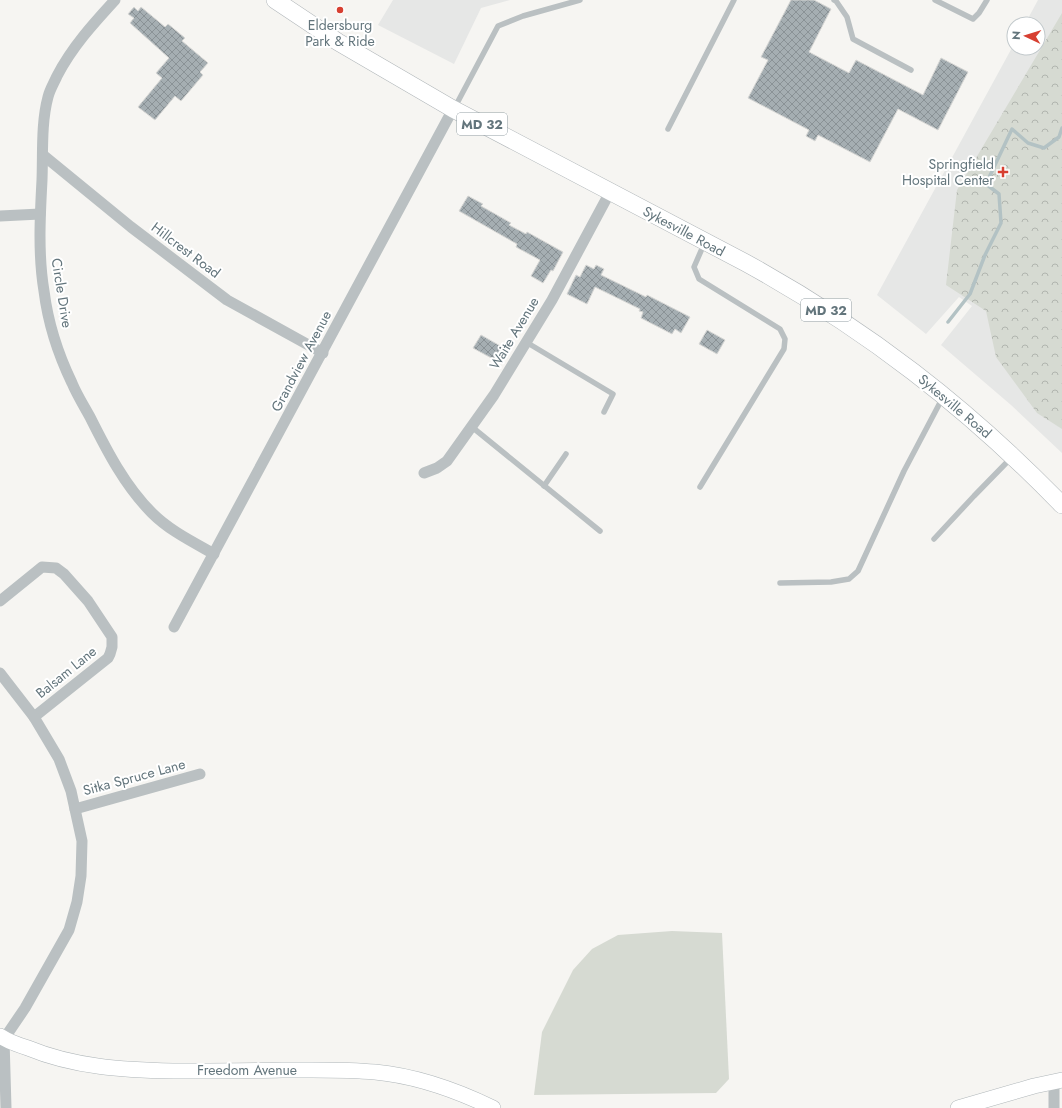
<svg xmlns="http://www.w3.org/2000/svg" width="1062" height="1108" viewBox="0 0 1062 1108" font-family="Jost,sans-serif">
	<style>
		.built { fill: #e6e7e6 }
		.grass { fill: #d6dad2 }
		.forest { fill: url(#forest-crowns) }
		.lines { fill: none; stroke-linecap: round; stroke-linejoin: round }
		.stream { stroke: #b3c2c4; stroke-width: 3.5 }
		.building { fill: url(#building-cross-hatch); stroke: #d7d7d5 }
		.secondary-casing { stroke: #afb6b9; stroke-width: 16 }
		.primary-casing { stroke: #b0b6b9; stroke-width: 18 }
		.lane { stroke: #bac0c2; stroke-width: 5.5 }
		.street { stroke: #bac0c2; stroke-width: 11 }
		.secondary { stroke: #fff; stroke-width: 15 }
		.primary { stroke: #fff; stroke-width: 17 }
		.poi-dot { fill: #d73f31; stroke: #fff; stroke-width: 1.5 }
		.labels { text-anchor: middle; stroke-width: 4; stroke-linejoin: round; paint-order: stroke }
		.shield { fill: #fff; stroke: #929ea3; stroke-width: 1 }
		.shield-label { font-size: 13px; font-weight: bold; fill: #63757c }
		.poi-label { font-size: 14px; fill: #63757c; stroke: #fff }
		.street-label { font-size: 14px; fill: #63757c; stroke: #fff }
	</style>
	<defs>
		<pattern id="forest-crowns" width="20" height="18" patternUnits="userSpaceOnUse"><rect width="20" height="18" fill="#d6dad2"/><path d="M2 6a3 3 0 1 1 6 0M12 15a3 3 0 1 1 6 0" fill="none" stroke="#b1b5af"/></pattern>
		<pattern id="building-cross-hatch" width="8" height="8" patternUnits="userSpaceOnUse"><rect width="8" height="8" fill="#a5aeb2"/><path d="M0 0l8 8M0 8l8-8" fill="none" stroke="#8a9296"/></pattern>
	</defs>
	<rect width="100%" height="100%" fill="#f6f5f2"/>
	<g class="built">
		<path d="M393,0h117l-29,8 -27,56 -76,-39z"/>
		<path d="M1038,0h24v453l-51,-48 -70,-60 31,-39 -13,-9 -33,37 -49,-39 137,-251v4h24v-24h-13z"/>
	</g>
	<path class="grass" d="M672,931l50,2 7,146 -13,14 -182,2 8,-63 31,-62 19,-21 26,-14z"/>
	<path class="forest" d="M1062,13v416l-25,-16 -41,-56 -10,-46 -40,-26 11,-95z"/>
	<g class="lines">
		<path class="stream" d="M948,322l22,-28 15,-39 16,-32 -2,-29 -13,-10 26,-55 16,14 16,5 15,-11 3,-9"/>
	</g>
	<g class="building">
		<path d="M791,0h23l17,9 -22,43 40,21 7,-13 67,35 18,-37 27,14 -30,58 -40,-21 -28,53 -52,-27 -3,6 -9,-5 3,-6 -61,-32 20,-38 -7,-3z"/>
		<path d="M134,7l4,4 3,-4 24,20 3,-3 17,14 -3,3 26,22 -8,9 3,3 -22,26 -6,-5 -20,24 -17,-13 24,-29 -6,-5 13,-15 -39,-35 4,-5 -6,-4z"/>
		<path d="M468,196l15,8 -2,2 30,17 -2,2 17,9 1,-2 36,20 -10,19 -2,-1 -8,13 -12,-7 9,-16 -24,-13 1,-3 -58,-33z"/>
		<path d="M586,265l8,4 2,-4 8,4 -3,6 45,22 1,-2 43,22 -9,16 -6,-4 -3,5 -31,-16 2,-6 -4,-1 1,-2 -45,-22 -8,17 -20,-10 9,-19 4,2z"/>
		<path d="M707,330l18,10 -8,14 -18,-10z"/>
		<path d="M481,335l21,12 -7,13 -22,-12z"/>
	</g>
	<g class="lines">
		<defs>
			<g id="secondary">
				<path d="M0,1036c9,6 18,9 28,12 46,19 95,22 145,23 36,0 72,0 109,-1 31,0 63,-1 93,2 42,4 81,18 118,36"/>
				<path d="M958,1108l76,-22 28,-6"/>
			</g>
			<path id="primary" d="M275,0l63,42 115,67 293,154c120,66 221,144 316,242"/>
		</defs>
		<use href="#secondary" class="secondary-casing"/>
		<use href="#primary" class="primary-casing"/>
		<g class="lane">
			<path d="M834,0l2,1 11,16 6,22 58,31"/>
			<path d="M935,0l38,19 6,-6 8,-13"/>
			<path d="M455,107l43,-81 25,-10 57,-16"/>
			<path d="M668,129l66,-129"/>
			<path d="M526,342l87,52 -9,18"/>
			<path d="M472,427l128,104"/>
			<path d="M544,486l22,-32"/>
			<path d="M700,487l84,-138 1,-10 -5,-10 -81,-50 -5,-12 10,-23"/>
			<path d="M934,539l40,-43 38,-39"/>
			<path d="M780,583l51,-1 18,-3 9,-8 46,-100 39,-74"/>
		</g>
		<g class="street">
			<path d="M115,0c-22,24 -43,47 -58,76 -3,7 -7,13 -9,21 -7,26 -5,56 -6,83 -2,37 -4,75 2,111 4,32 14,63 28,92 5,12 12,23 18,34 17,34 35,69 62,96 18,18 41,29 62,41"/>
			<path d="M43,155l88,72 96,73 96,53"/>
			<path d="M0,216l40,-2"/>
			<path d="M424,473l13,-5 10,-7 47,-66 58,-95 58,-108"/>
			<path d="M0,601l42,-34 14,1 8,6 24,27 24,36v10l-2,7 -2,4 -74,59"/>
			<path d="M174,627l279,-518"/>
			<path d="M0,673l34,44 25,42 12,32 11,50 -1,35 -4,26 -8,28 -44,78 -21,31 2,69"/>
			<path d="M75,809l125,-35"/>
			<path d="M1054,1081v27"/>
		</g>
		<use href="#secondary" class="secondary"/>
		<use href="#primary" class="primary"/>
	</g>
	<g class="poi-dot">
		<circle cx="340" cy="10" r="4"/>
		<path d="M1001 166h4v4h4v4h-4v4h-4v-4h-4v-4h4z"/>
	</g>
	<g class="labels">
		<g class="shield">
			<rect x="457" y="113" width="50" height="22" rx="3"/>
			<rect x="801" y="299" width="50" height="22" rx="3"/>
		</g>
		<g class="shield-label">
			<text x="482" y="129">MD 32</text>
			<text x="826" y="315">MD 32</text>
		</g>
		<g class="poi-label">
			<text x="340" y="30">Eldersburg<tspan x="340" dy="16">Park &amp; Ride</tspan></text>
			<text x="994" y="169" text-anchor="end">Springfield<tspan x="994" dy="16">Hospital Center</tspan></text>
		</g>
		<g class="street-label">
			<text transform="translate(684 231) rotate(28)" y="5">Sykesville Road</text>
			<text transform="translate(186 250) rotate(37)" y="5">Hillcrest Road</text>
			<text transform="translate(62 293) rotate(81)" y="5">Circle Drive</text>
			<text transform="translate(514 333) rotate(-59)" y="5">Waite Avenue</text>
			<text transform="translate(301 361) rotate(-62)" y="5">Grandview Avenue</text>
			<text transform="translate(955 406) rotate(40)" y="5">Sykesville Road</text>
			<text transform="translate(66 672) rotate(-39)" y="5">Balsam Lane</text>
			<text transform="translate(134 777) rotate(-15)" y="5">Sitka Spruce Lane</text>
			<text x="247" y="1075">Freedom Avenue</text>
		</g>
	</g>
	<g transform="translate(1026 36) rotate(274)"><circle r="19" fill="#ffffff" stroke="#c1c8cb"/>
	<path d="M0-3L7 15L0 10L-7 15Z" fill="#d73f31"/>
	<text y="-6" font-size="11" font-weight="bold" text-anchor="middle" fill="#63757c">N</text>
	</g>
</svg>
